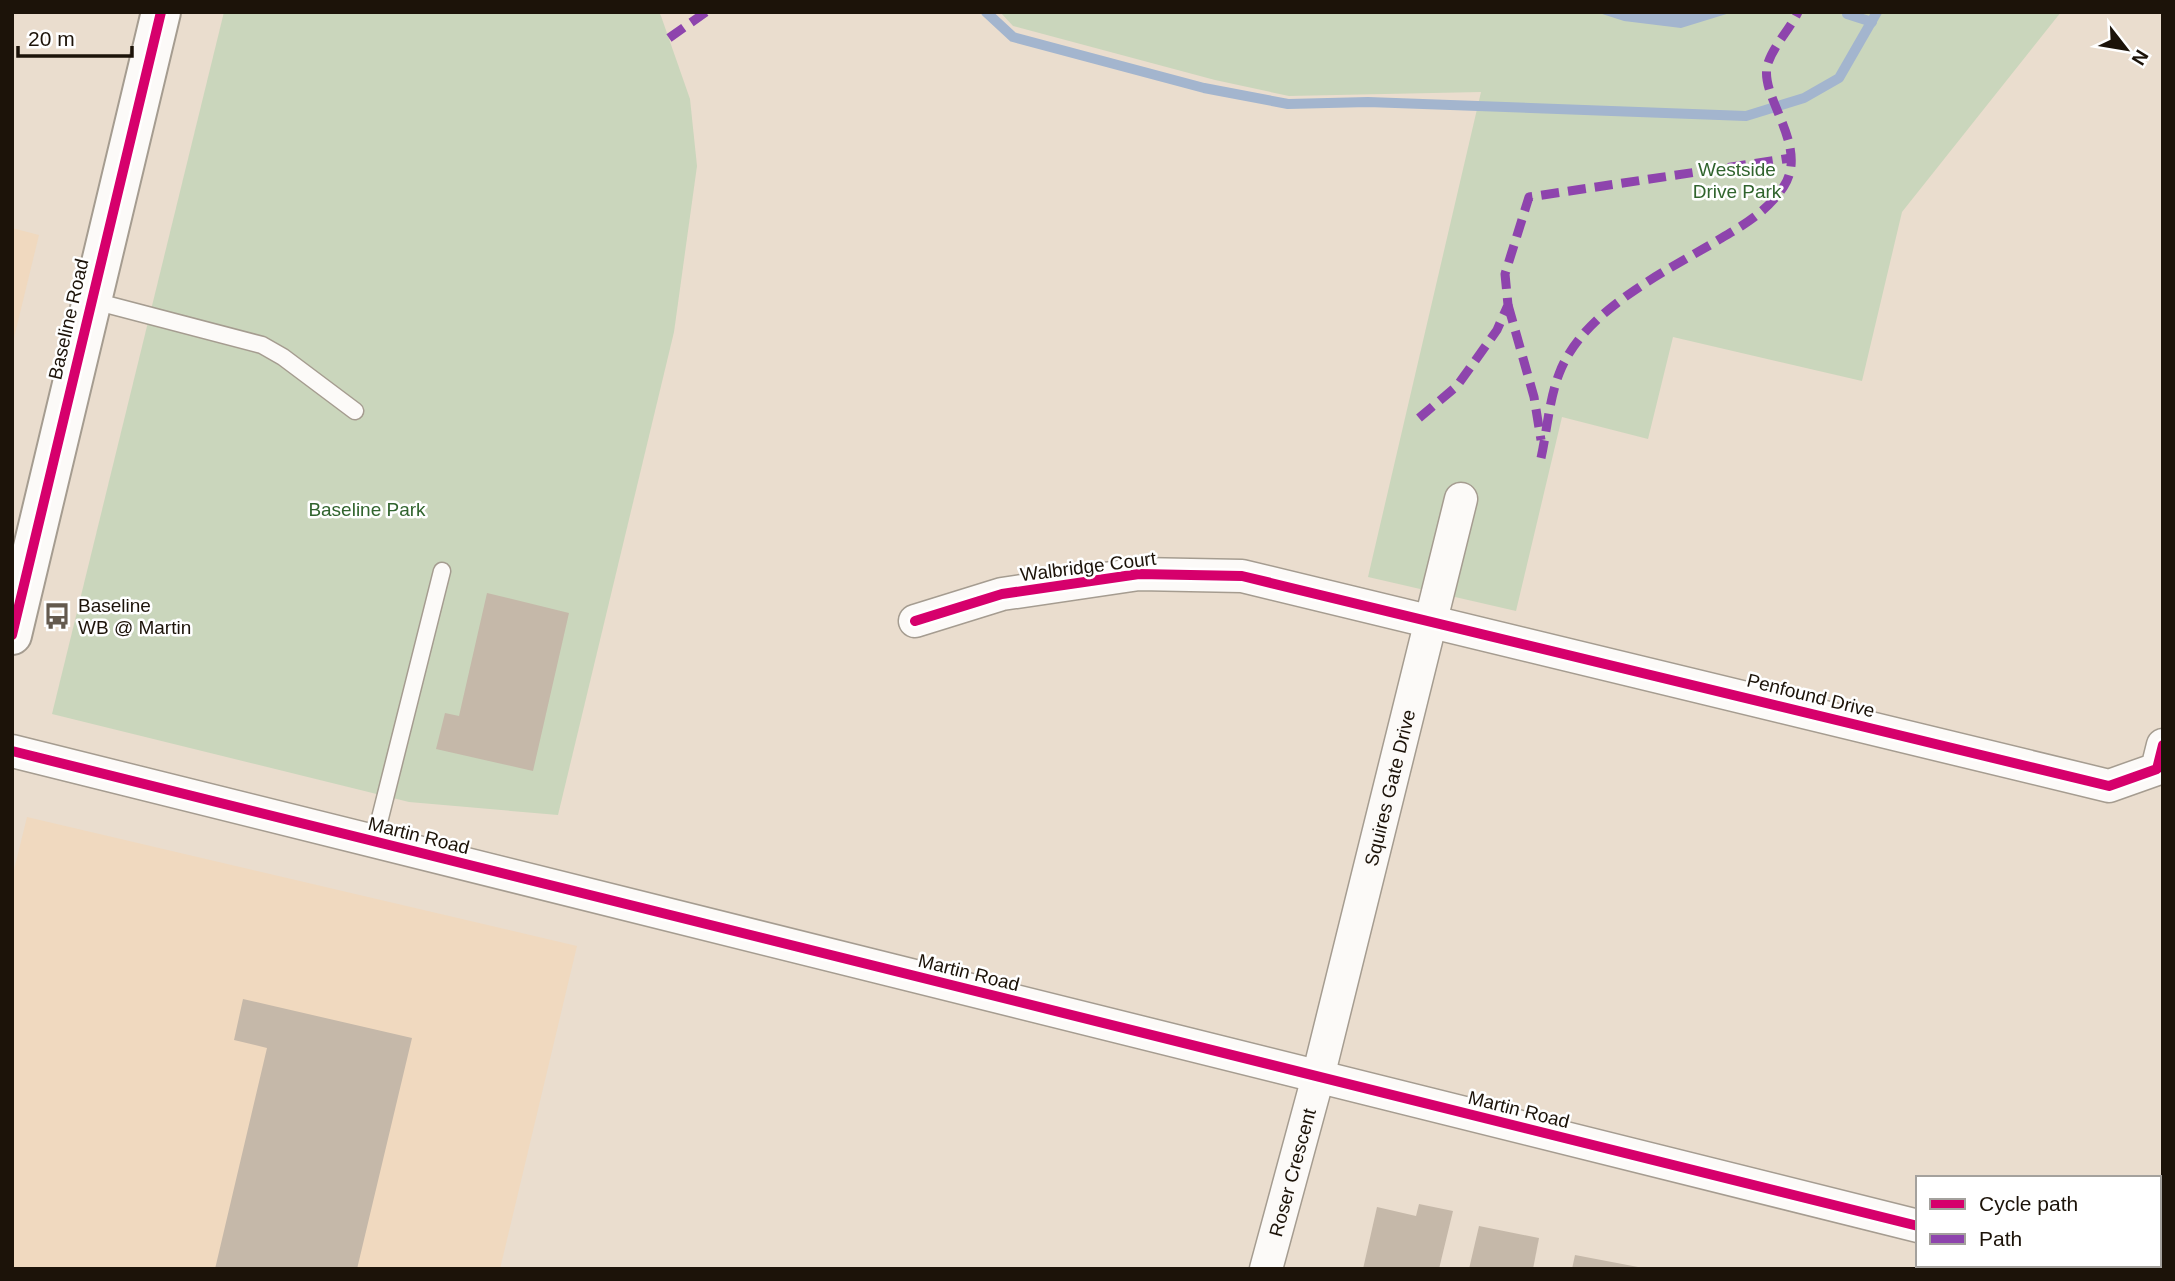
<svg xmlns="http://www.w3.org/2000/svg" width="2175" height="1281" viewBox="0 0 2175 1281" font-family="Arial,sans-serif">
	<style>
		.built { fill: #f0d9bf }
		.green { fill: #cad6bc }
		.water { fill: #a3b5ce }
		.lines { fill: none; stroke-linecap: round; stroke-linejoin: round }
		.stream { stroke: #a3b5ce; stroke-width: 10 }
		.building { fill: #c5b8a9 }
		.lane-casing { stroke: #a59c90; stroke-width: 19 }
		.street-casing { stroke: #a59c90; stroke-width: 35 }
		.secondary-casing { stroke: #a59c90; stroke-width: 42 }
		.lane { stroke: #fcfaf8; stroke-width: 16 }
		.street { stroke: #fcfaf8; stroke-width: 32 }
		.secondary { stroke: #fcfaf8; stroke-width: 38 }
		.quiet { stroke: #8e44ad; stroke-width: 9; stroke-dasharray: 18 9; stroke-linecap: butt }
		.cycleway-casing { stroke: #fff; stroke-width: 15 }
		.cycleway { stroke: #d6006c; stroke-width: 10 }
		.labels { text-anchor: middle; stroke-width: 5; stroke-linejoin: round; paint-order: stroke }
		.park-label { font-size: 19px; fill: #31642e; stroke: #fff }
		.street-label { font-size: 19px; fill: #1c1309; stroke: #fff }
		.poi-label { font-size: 19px; fill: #1c1309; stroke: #fff; text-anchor: start }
	</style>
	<rect width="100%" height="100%" fill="#eaddce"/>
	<g class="built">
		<path d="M12,228l27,7 -27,111z"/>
		<path d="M27,817l550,129 -77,323h-488v-391z"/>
	</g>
	<g class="green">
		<path d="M224,12h435l2,4 29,83 7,67 -23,166 -116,483 -149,-13 -357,-88z"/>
		<path d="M1000,12h1061l-159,200 -40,169 -189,-44 -25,102 -86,-22 -46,194 -148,-34 113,-485 -192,4 -74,-16 -202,-54z"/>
	</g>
	<path class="water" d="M1596,12h137l-52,16 -57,-7z"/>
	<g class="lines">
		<g class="stream">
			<path d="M986,12l27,25 191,51 84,16 80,-2 378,14 58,-18 35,-20 38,-66"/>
			<path d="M1847,14l25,8"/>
		</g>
	</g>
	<g class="building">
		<path d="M487,593l82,20 -36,158 -97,-22 9,-36 14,3z"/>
		<path d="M243,999l169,39 -55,231h-142l52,-221 -33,-8z"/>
		<path d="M1419,1204l34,7 -14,58h-76l14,-62 39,9z"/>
		<path d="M1479,1226l60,12 -6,31h-64z"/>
		<path d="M1575,1255l63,12v2h-66z"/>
	</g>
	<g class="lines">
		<defs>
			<g id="lane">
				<path d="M90,300l172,45 21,12 72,54"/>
				<path d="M374,842l68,-271"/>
			</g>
			<g id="street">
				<path d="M915,621l87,-27 137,-20 103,2 867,210 48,-17 6,-24"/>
				<path d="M12,751l1906,475"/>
				<path d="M2074,1265l14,4"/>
				<path id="s1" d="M1266,1269l52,-192 143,-578"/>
			</g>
			<path id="secondary" d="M12,635l149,-623"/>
		</defs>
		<use href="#lane" class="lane-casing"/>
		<use href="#street" class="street-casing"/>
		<use href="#secondary" class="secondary-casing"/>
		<use href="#lane" class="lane"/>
		<use href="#street" class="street"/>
		<use href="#secondary" class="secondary"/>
		<g class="quiet">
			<path d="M669,38l37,-26"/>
			<path d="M1508,305l26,92 7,43"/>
			<path d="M1419,418l38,-32 40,-56 11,-25 -3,-31 24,-77 262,-39"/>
			<path d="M1541,458c6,-27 8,-58 18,-84 22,-60 99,-99 151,-129 28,-17 56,-31 74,-59 26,-41 -27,-91 -16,-123 6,-18 22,-34 30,-51"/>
		</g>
		<defs>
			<g id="cycleway">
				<path d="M915,621l87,-27 137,-20 103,2 867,210 48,-17 6,-24"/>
				<path d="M12,635l149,-623"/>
				<path d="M12,751l1906,475"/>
			</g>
		</defs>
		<use href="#cycleway" class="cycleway-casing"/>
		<use href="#cycleway" class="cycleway"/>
	</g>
	<defs>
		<symbol id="bus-bare" viewBox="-9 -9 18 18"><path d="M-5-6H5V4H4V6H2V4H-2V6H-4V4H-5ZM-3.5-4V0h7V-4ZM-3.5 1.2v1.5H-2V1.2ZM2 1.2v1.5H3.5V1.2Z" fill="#645a4e" stroke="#fff" stroke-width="2.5" paint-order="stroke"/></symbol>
	</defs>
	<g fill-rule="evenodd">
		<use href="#bus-bare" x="38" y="597" width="38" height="38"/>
	</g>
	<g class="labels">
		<g class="park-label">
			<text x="1737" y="176">Westside<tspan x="1737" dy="22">Drive Park</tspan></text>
			<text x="367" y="516">Baseline Park</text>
		</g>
		<g class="street-label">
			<text transform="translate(68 319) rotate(-77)" y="7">Baseline Road</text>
			<text transform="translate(1088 566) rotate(-7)" y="7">Walbridge Court</text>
			<text transform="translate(1811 695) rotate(14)" y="7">Penfound Drive</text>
			<text dy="7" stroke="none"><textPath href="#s1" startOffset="497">Squires Gate Drive</textPath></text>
			<text transform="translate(419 835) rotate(14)" y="7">Martin Road</text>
			<text transform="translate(969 972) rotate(14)" y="7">Martin Road</text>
			<text transform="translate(1519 1109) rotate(14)" y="7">Martin Road</text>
			<text dy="7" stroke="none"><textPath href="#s1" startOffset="100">Roser Crescent</textPath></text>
		</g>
		<g class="poi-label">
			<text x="78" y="612">Baseline<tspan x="78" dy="22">WB @ Martin</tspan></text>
		</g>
	</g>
	<rect width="2175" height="1281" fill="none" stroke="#1c1309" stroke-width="28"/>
	<rect x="1916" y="1176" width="245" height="91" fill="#ffffff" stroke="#a4a19d" stroke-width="2"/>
	<rect x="1930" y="1199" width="35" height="10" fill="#d6006c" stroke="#a4a19d" stroke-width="2"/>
	<text x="1979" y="1211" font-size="21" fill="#1c1309">Cycle path</text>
	<rect x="1930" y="1234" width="35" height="10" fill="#8e44ad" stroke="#a4a19d" stroke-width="2"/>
	<text x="1979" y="1246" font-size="21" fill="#1c1309">Path</text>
	<g transform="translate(2126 49) rotate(121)" stroke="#ffffff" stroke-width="5" paint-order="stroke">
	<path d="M0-5L12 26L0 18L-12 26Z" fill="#1c1309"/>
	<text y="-10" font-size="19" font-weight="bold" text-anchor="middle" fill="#1c1309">N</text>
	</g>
	<path d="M18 46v10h114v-10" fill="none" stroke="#1c1309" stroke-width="3.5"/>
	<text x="28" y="46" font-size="21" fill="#1c1309" stroke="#ffffff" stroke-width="5" paint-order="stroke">20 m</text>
</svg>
